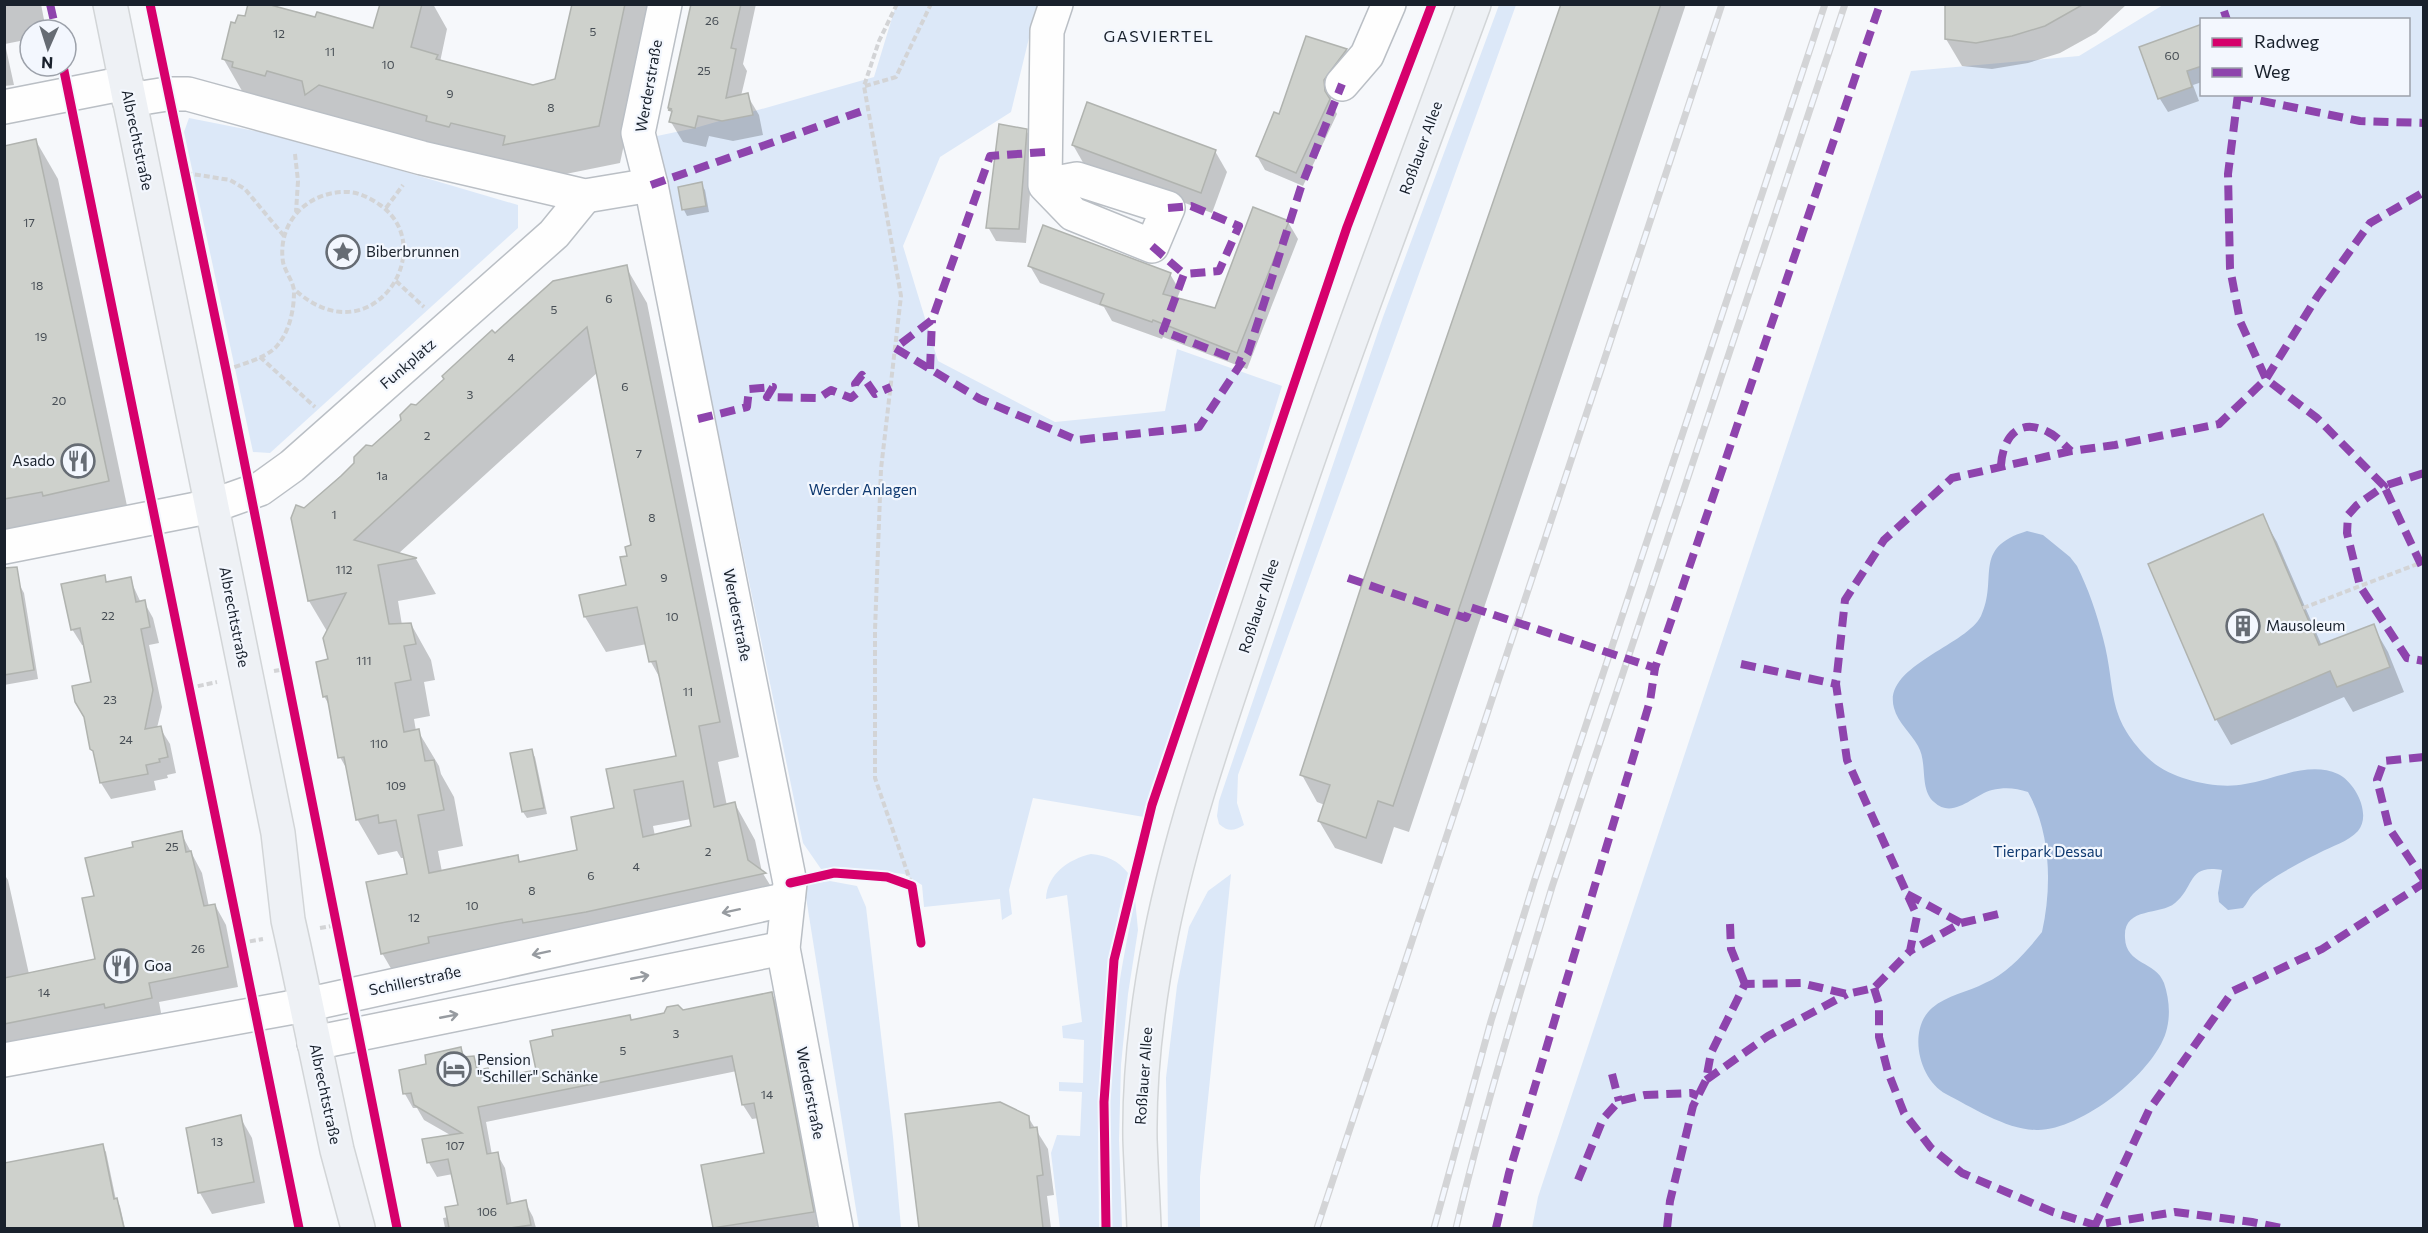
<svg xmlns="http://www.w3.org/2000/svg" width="2428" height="1233" viewBox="0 0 2428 1233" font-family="Commissioner,sans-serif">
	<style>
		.green { fill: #dce8f8; fill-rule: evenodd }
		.water { fill: #a6bcdd }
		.shadow { fill: #0003; fill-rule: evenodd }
		.building { fill: #ced1cc; stroke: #b0b3af; stroke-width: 1.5; fill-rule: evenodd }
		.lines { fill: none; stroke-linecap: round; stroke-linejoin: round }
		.minor-casing { stroke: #babfc5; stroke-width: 36 }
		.major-casing { stroke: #d2d5d7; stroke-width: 36 }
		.path { stroke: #d3d4d6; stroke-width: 4; stroke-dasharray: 6 3; stroke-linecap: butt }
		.minor { stroke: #fefefe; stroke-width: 33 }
		.major { stroke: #eef1f5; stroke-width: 33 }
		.rail-casing { stroke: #d3d4d6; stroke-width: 7 }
		.rail { stroke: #f3f7fe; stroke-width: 4.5; stroke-dasharray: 14; stroke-linecap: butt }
		.quiet { stroke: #8e44ad; stroke-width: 8; stroke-dasharray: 15 8; stroke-linecap: butt }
		.cycleway-casing { stroke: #f3f7fe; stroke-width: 13 }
		.cycleway { stroke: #d6006c; stroke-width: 9 }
		.oneway { stroke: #979ba0 }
		.labels { text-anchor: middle; stroke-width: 4.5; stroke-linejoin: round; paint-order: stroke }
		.number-label { font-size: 12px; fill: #464d54 }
		.street-label { font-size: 15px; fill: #19212c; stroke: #f3f7fe }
		.poi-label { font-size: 15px; fill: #19212c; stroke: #f3f7fe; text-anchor: start }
		.park-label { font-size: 15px; fill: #0f3970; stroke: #f3f7fe }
		.neighbourhood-label { font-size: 16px; letter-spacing: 1.5px; fill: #19212c; stroke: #f3f7fe }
	</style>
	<rect width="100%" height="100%" fill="#f6f8fb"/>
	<g class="green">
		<path d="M896,5h141l-26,107 -71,45 -37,89 35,115 117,61 110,-11 12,-62 105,37 -63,204 -75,227 -111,-19 -24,92 3,24 -10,6 -2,-21 -76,8 -2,-22 -18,-11 -64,-7 -19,2 -18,-26 -146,-707 38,-8 179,-51z"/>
		<path d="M1499,5h17l-278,770 -1,28 7,22c-10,6 -16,7 -25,-1l-2,-8 2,-15 164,-484z"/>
		<path d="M2163,5h260v1223h-891l6,-31 373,-1126 168,-15zM2202,20h206v74h-206z"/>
		<path d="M189,118l101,20 228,67v23l-248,225 -17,-1 -69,-320z"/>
		<path d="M1091,854c17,2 26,6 37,19 -32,120 -30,232 -29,355h-39l-9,-75 6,-18 23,1 2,-44 -23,-1v-9l24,1 1,-43 -21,-2 -1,-12 20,-4 -15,-127 -21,4c1,-25 23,-40 45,-45z"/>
		<path d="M1231,874l-31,303v51h-32l-2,-150 11,-92 12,-59 19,-36z"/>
		<path d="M830,881l27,5 9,21 27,230 8,91h-42l-55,-343z"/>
		<path d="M1135,899l3,31 -10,64 -7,71 -2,75 3,88h-11c-1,-59 -3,-119 1,-179 3,-50 13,-100 23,-150z"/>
	</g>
	<path class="water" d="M2027,531l16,4 27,22 7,9c11,22 20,48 26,72 14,53 2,77 45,120 21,21 68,32 97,26 30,-5 64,-23 93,-10 17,8 34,40 20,57 -10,11 -26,15 -39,22 -18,9 -53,27 -66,41 -4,4 -6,10 -10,14l-15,2 -9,-8 -1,-9 4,-23c-35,-6 -27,17 -47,33 -15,13 -52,3 -50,35 1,27 31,23 39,45 5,15 7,32 2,49 -12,41 -85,98 -128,98 -29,1 -67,-23 -92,-36 -27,-14 -39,-64 -14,-86 15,-13 36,-16 53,-25 23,-10 42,-32 57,-51 10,-45 9,-99 -14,-140 -12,-4 -23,-5 -36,-2 -19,5 -39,30 -58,12 -15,-13 -6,-39 -16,-56 -7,-13 -20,-23 -24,-38 -12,-42 72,-62 87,-92 18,-38 -10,-68 46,-85z"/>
	<g class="shadow">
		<path d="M4,4h37l5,26h-16v9l-25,5 9,41 -10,1z"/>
		<path d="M381,4h52l14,25 -7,33 93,24 23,-6 22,-76h76l-34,159 -94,19 -281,-86 -22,-38 93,-39 58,11z"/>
		<path d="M692,4h64l-13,60 4,7 -6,25 6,-1 12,20 4,20 -30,6 -24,-5 -3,11 -23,-5 -12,-20 1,-7 -2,-7z"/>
		<path d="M1562,4h124l-277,828 -15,-5 -12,37 -47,-16 -16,-27 6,-16 -8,-3 -15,-27z"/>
		<path d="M1947,4h180l-31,29 -36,20 -32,10 -36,6 -30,-3 -16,-27z"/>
		<path d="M2202,33v49l-9,3 6,16 -31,11 -8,-13 -19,-51z"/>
		<path d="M1346,50l8,14 -23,30v9l6,11 -34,72 -38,-16 -8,-14 22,-40z"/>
		<path d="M1026,130l8,14 -8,99 -30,-2 -8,-14z"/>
		<path d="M36,141l22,38 72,341 -126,27v-93z"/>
		<path d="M1073,145l142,6 12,21 -15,41 -127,-47z"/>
		<path d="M701,184l4,6 4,22 -22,4 -3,-6 -5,-22z"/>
		<path d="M1288,222l10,17 -51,130 -84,-32 -1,2 -50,-18 -8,-14 -64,-24 -10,-17 140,8 10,17 -3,8 39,10z"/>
		<path d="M626,267l21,36 92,454 -21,5 9,44 8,-2 20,36 7,32 23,37 -382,80 -21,-36 27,-78 -4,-17h-4l-4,-7 -19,4 -21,-36 -8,-46 -9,-16 -10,-50 -6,-11 6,-36 -2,-27 -19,-32 -5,-92 191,-174zM598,372l35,175 -4,10 -1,30 -47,9 4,21 21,35 41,-8 4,18 11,20 15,75 -69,13 8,39 -37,43 -58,11 -4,-7 -75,16 -4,-21 25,-5 -9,-49 -13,-23 -2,-8 -21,-35h-2l-2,-12 16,-3 -6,-34 11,-2 -4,-20 -20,-36 -9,1 -4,-24 38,-7 -20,-35 -18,-5zM691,819l2,8 -38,9 -2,-10z"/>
		<path d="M2262,516l15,26 45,104 51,-20 15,26 16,40 -51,20 -9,-15 -113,48 -15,-26z"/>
		<path d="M104,577l4,7 22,-5 11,24 3,-1 9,16 6,25 -10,2 13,62 -5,21h3l10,16 6,29 -9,2 1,3 -14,3 2,9 -45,9 -10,-16 -5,-26 -5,-9 2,-65 -8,-38h-3l-10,-16z"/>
		<path d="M19,584l5,9 14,86 -34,6v-98z"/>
		<path d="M531,751l4,6 12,57 -20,4 -4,-6 -11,-57z"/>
		<path d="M181,833l21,40 7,34 6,-2 11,20 12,62 -79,15 3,16 -158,28v-172l4,6 21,94 68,-14 -1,-62 39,-50z"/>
		<path d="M771,993l9,15 41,218 -13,2h-94l-11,-62 63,-12 -7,-36 -7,1 -9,-14 -6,-34 -251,51 6,33 5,-1 8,14 7,37 13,-3 8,15 3,11h-91l-2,-10 6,-1 11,-11 -7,-32 -16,3 -8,-14 -5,-23 28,-4 -28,-16 -7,-12h-4l-8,-14 -5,-23 28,-6 33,-16 5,9 7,-1 8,14 6,-1 6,10 45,-9 94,-49z"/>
		<path d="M907,1115l121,2 20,32 6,46 -7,1 4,32h-131z"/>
		<path d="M240,1117l12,21 13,65 -53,11 -12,-21 -13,-64z"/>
		<path d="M102,1145l4,7 10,48 4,6 5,22h-121v-64z"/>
	</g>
	<g class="building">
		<path d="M248,4h19l48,13 2,-5 56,16 7,-24h42l-11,43 27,8 -2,4 97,26 22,-6 17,-75h53l-26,122 -96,19 2,-9 -54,-13 -2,4 -23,-6 1,-5 -108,-31 -14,10 -3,-14 -35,-10 -2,5 -33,-9 1,-5 -11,-3 9,-37 4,1 3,-8 7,1z"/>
		<path d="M691,4h50l-10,44 5,1 -10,49 22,-5 5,22 -31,6 -24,-5 -3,12 -26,-6 3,-11 -4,-1 4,-1 -4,-1z"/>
		<path d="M1561,4h100l-268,802 -15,-5 -12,37 -48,-17 12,-36 -30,-10 64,-197z"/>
		<path d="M1945,4h139l-39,22 -33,10 -36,7 -31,-4z"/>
		<path d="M2202,24v42l-15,5 5,16 -34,12 -19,-52z"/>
		<path d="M1306,36l41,13 -23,31 1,11 5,8 -34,74 -40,-17 18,-44 5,2z"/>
		<path d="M1087,102l129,48 -15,43 -129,-48z"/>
		<path d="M999,124l28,5 -8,100 -33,-1z"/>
		<path d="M36,139l73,342 -66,15 -1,-4 -38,7v-353z"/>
		<path d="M702,182l4,24 -24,4 -4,-23z"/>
		<path d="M1253,207l36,14 -52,132 -84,-33 -1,2 -52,-18 4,-10 -76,-28 15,-41 128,48 -8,21 52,14z"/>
		<path d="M627,265l93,457 -21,4 15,81 21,-5 13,58 18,13 -180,39 -63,11 -1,-4 -94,18 1,6 -48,11 -15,-72 41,-8 -11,-54 -17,3 -1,-8 -22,5 -12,-63 -6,1 -11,-62 -4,1 -7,-35 12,-3 -5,-21 23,-45 -38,8 -17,-83 5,-13 8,3 37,-32 13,-13v-6l12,-12 6,1 29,-26 -1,-5 11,-11 5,1 28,-26 -2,-3 50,-46 3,3 58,-52zM587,327l44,218 -6,2 2,9 -7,1 6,28 -47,10 5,22 53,-10 12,55 7,-1 20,95 -70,13 8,39 -43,9 6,33 -58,12 -1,-7 -89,18 -11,-58 26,-5 -10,-50 -9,1 -6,-32 -15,3 -9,-49 16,-3 -7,-34 12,-2 -5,-21 -22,1 -11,-59 39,-7 -63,-18zM683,781l8,45 -48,11 -9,-47z"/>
		<path d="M2263,514l56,131 55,-21 16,43 -53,20 -7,-16 -115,49 -67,-156z"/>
		<path d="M17,567l17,103 -30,5v-107z"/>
		<path d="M105,575l1,7 25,-5 5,25 9,-2 5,27 -9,2 12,61 -8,39 16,-3 7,31 -9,2 1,3 -14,3 2,9 -48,9 -7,-32 -3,-2 -6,-32 -9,-15 -3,-16 19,-4 -11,-54 -9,2 -10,-46z"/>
		<path d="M532,749l12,59 -22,4 -12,-59z"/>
		<path d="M182,831l4,21 5,-1 13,55 11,-2 13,63 -79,16 3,15 -47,10 -1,-4 -100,20v-46l91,-19 -13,-61 12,-2 -9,-38 48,-11 -1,-5z"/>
		<path d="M772,992l42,220 -101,16 -12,-63 63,-12 -10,-50 -12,2 -10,-49 -254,51 9,47 11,-2 9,52 19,-4 5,25 -21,3h-61l-4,-21 13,-2 -10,-46 -21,4 -5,-24 40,-6 -48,-28 -3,-12 -8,1 -4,-24 27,-6 -1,-9 36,-8 2,10 11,-1 3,14 11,-2 2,11 46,-9 -6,-29 23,-5 -1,-6 78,-15 1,5 33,-7 3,-6 11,-2 5,5z"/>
		<path d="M1000,1102l29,14 1,12 7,-1 6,48 -6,1 6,52h-124l-14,-114z"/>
		<path d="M241,1115l13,67 -56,11 -12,-65z"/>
		<path d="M103,1144l11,55 3,-1 7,30h-120v-65z"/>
	</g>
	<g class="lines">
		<defs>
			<g id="minor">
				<path d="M665,4l-27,129 13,52 139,698 -7,65 53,280"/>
				<path d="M1342,84l25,-29 22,-51"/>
				<path d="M129,100l38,-6h21l234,64 163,38 66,-11"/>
				<path d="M4,107l122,-24"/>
				<path d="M1045,185l32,-6 91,29 -16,38 -79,-32 -28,-29 2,-154 9,-27"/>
				<path d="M4,547l208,-41 48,-17 32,-23 262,-232 31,-38"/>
				<path d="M314,1043l469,-95"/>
				<path d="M4,1060l301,-55 483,-106"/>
			</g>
			<g id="major">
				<path d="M110,4l168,829 10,87 6,27 43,203 21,78"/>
				<path d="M1144,1228c-1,-29 -3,-59 -4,-89 -1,-68 8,-138 21,-204 24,-120 67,-235 105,-351 64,-195 137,-387 208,-580"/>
			</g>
		</defs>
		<use href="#minor" class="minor-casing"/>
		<use href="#major" class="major-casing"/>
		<g class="path">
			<path d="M897,4l-18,37 -15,45 37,210 -20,173 -6,161v148l37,108"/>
			<path d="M865,86l31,-9 35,-73"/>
			<path d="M295,154l3,27 -2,31"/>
			<path d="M186,173l44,7 15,9 39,47"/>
			<path d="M386,208l17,-23"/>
			<path d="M396,281l28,26"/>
			<path d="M260,357l55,50"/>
			<path d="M226,370c16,-6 38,-11 50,-23 13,-14 18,-36 18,-55 0,-10 -9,-20 -11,-30 -6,-40 25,-71 64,-70 12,0 23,6 33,13 62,43 -9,155 -86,84"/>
			<path d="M2303,608l117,-45"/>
			<path d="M274,671l11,-2"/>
			<path d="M189,688l28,-6"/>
			<path d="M320,928l17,-3"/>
			<path d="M241,943l22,-4"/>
		</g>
		<use href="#minor" class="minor"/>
		<use href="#major" class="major"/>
		<defs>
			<g id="rail">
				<path d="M1317,1228l405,-1224"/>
				<path d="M1434,1228l57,-207 43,-139 291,-878"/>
				<path d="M1456,1228c27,-115 62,-228 96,-341l293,-883"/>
			</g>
		</defs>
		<use href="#rail" class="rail-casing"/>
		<use href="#rail" class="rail"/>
		<g class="quiet">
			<path d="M50,4l6,26"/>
			<path d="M2224,11l3,9"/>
			<path d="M2238,94l-10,80 2,94 10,53 26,58 51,39 67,68 -27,19 -9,10 -1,18 13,53 47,72 17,3"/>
			<path d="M2238,96l122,25 64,2"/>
			<path d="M1045,152l-55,4 -58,164 -37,28 85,51 97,41 122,-13 49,-74 53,-166 41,-103"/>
			<path d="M651,185l217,-76"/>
			<path d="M1168,208l23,-2 48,20 -20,45 -35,3 -21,57 79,31"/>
			<path d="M1152,246l32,28"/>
			<path d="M930,369l2,-49"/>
			<path d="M698,419l49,-12 2,-18 24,-2 -6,10 52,1 12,-8 20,8 6,-5 -2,-9 7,-9 13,19 16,-7"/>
			<path d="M2001,465c2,-28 18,-48 47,-33 9,4 16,13 23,19"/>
			<path d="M2424,473l-40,13 40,85"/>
			<path d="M1348,578l118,40 4,-11 185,61 225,-664"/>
			<path d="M1741,664l95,20"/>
			<path d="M2424,757l-40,4 -7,19 12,48 35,52"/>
			<path d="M1907,894l54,29 -51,28"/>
			<path d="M1961,923l42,-10"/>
			<path d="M1730,924l1,25 14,35"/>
			<path d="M1874,988l5,16v33l9,35 16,41 27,35 31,25 91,39 42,13 80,-13 77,10 29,6"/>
			<path d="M1612,1074l7,27"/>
			<path d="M1706,1080l62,-44 79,-42"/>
			<path d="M1578,1180l25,-61 16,-18 26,-6 46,-2 7,3"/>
			<path d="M1496,1228l13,-55 141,-472 5,-33"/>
			<path d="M1667,1228l3,-27 23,-95 13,-26 5,-27 34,-69 56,-1 46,11 27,-6 36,-37 7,-35 -70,-156 -11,-76 9,-84 39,-60 68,-62 119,-27 44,-6 104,-21 47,-45 51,-82 53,-74 54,-31"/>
			<path d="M2094,1228l55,-118 84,-119 89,-42 102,-66"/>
		</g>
		<defs>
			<g id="cycleway">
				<path d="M150,4l76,366 171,858"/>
				<path d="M63,66l236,1162"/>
				<path d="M790,883l44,-10 53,4 25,9 9,57"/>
				<path d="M1106,1228l-2,-126 10,-142 38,-155 195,-578 85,-223"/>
			</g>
		</defs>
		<use href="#cycleway" class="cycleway-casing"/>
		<use href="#cycleway" class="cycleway"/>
	</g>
	<defs><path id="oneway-shaft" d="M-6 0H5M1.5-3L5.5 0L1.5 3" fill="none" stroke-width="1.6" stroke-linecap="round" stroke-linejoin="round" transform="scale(1.5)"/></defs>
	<g class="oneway">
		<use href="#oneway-shaft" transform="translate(731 911) rotate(168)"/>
		<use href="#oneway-shaft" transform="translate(541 953) rotate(168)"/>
		<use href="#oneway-shaft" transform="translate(640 977) rotate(-11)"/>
		<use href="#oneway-shaft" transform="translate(449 1016) rotate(-11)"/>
	</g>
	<defs>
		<symbol id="sight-ring" viewBox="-11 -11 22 22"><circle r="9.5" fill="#f3f7fe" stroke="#666c74" stroke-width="1.5"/><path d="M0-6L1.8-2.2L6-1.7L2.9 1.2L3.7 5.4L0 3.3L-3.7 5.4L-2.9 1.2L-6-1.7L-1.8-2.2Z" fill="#666c74"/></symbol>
		<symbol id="restaurant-ring" viewBox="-11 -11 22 22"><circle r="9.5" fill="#f3f7fe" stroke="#666c74" stroke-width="1.5"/><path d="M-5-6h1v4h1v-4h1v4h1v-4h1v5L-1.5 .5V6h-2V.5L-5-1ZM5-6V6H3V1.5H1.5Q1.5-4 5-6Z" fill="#666c74"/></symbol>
		<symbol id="building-ring" viewBox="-11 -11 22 22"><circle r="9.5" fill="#f3f7fe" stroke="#666c74" stroke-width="1.5"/><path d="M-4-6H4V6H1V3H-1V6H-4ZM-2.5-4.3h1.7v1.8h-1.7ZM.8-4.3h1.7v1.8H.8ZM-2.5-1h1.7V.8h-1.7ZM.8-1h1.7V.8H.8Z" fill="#666c74"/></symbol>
		<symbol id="hotel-ring" viewBox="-11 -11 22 22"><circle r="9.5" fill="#f3f7fe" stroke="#666c74" stroke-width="1.5"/><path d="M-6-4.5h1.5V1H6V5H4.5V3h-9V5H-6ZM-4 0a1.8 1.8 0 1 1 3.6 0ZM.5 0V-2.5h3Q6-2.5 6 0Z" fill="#666c74"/></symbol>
	</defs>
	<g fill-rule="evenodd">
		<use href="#sight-ring" x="324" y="233" width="38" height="38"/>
		<use href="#restaurant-ring" x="59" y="442" width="38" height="38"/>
		<use href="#building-ring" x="2224" y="607" width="38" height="38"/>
		<use href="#restaurant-ring" x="102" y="947" width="38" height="38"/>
		<use href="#hotel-ring" x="435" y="1050" width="38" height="38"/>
	</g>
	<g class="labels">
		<g class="number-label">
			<text x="712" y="25">26</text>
			<text x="593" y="36">5</text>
			<text x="279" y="38">12</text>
			<text x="330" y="56">11</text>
			<text x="2172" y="60">60</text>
			<text x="388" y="69">10</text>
			<text x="704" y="75">25</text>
			<text x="450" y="98">9</text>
			<text x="551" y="112">8</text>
			<text x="29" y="227">17</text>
			<text x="37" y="290">18</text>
			<text x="609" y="303">6</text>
			<text x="554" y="314">5</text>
			<text x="41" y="341">19</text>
			<text x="511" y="362">4</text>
			<text x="625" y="391">6</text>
			<text x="470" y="399">3</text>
			<text x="59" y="405">20</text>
			<text x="427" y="440">2</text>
			<text x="639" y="458">7</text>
			<text x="382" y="480">1a</text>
			<text x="334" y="519">1</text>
			<text x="652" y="522">8</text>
			<text x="344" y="574">112</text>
			<text x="664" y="582">9</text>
			<text x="108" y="620">22</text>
			<text x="672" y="621">10</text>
			<text x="364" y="665">111</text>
			<text x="688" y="696">11</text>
			<text x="110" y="704">23</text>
			<text x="126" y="744">24</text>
			<text x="379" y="748">110</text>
			<text x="396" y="790">109</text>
			<text x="172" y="851">25</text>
			<text x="708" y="856">2</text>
			<text x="636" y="871">4</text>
			<text x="591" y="880">6</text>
			<text x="532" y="895">8</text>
			<text x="472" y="910">10</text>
			<text x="414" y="922">12</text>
			<text x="198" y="953">26</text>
			<text x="44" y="997">14</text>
			<text x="676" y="1038">3</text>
			<text x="623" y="1055">5</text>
			<text x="767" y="1099">14</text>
			<text x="217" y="1146">13</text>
			<text x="455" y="1150">107</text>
			<text x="487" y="1216">106</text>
		</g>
		<g class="street-label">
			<text transform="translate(649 86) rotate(-80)" y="5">Werderstraße</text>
			<text transform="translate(137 140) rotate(78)" y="5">Albrechtstraße</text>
			<text transform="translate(1421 148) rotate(-70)" y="5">Roßlauer Allee</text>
			<text transform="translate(408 364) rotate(-41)" y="5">Funkplatz</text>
			<text transform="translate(1259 606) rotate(-72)" y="5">Roßlauer Allee</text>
			<text transform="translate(737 615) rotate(79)" y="5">Werderstraße</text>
			<text transform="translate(234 617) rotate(79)" y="5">Albrechtstraße</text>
			<text transform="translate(415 981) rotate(-12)" y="5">Schillerstraße</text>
			<text transform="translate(1144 1076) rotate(-86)" y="5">Roßlauer Allee</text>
			<text transform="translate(810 1093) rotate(79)" y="5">Werderstraße</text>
			<text transform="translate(325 1094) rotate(78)" y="5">Albrechtstraße</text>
		</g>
		<g class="poi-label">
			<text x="366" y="257">Biberbrunnen</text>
			<text x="55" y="466" text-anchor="end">Asado</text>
			<text x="2266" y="631">Mausoleum</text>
			<text x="144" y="971">Goa</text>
			<text x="477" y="1065">Pension<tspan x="477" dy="17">"Schiller" Schänke</tspan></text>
		</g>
		<g class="park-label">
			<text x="863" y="495">Werder Anlagen</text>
			<text x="2048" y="857">Tierpark Dessau</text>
		</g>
		<g class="neighbourhood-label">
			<text x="1159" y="42">GASVIERTEL</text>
		</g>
	</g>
	<rect width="2428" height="1233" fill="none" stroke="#19212c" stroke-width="12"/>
	<rect x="2200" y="18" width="210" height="78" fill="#f3f7fe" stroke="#9ca1aa" stroke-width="1.5"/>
	<rect x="2212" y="38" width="30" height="9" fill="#d6006c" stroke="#9ca1aa" stroke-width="1.5"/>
	<text x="2254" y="48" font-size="18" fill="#19212c">Radweg</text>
	<rect x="2212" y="68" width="30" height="9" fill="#8e44ad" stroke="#9ca1aa" stroke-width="1.5"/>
	<text x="2254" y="78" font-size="18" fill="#19212c">Weg</text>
	<g transform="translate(48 48) rotate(183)"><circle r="28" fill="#f3f7fe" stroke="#9ca1aa" stroke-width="1.5"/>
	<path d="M0-4.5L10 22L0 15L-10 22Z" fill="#666c74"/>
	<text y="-9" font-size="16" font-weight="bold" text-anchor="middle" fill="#19212c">N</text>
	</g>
</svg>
